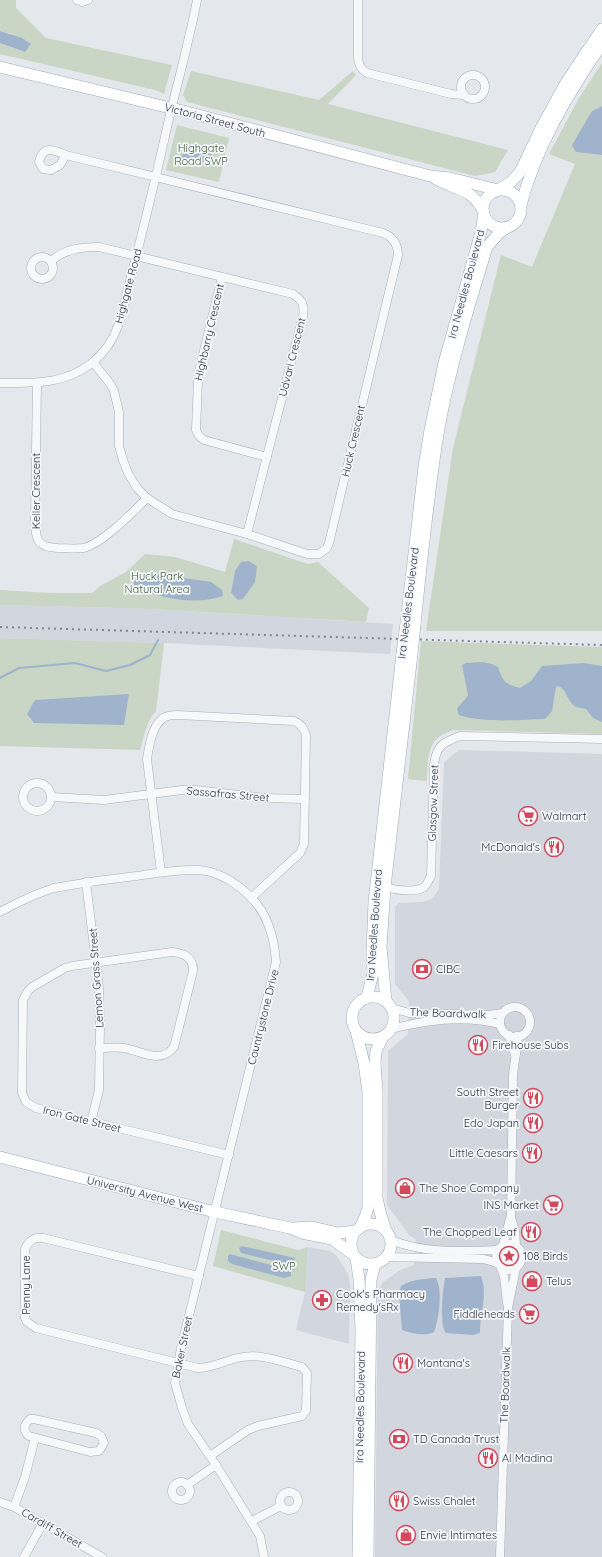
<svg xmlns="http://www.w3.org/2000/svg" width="602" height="1557" viewBox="0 0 602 1557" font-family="Quicksand,sans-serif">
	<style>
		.built { fill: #d2d6de }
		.green { fill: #c9d6c5 }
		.water { fill: #9fb4cc }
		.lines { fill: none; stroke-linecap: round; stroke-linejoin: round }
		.stream { stroke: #9fb4cc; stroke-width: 2 }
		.minor-casing { stroke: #a9aeb7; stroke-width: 9 }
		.major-casing { stroke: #a3abb8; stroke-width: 12 }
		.minor { stroke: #f7f8fa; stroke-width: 8 }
		.major { stroke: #fff; stroke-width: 11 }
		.rail { stroke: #7d8696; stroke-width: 2; stroke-dasharray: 2 4; stroke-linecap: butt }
		.major-bridge-casing { stroke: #a3abb8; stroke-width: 12; stroke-linecap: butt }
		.major-bridge { stroke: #fff; stroke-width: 11 }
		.labels { text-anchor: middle; stroke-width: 3.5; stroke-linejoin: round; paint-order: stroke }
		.street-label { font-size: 11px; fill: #2b3445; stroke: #f4f6f9 }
		.park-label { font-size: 11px; fill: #3f6138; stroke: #f4f6f9 }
		.poi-label { font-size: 11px; fill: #2b3445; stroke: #f4f6f9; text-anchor: start }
	</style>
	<rect width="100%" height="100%" fill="#e4e7ec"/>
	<g class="built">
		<path d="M0,605l153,4 240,15 -3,30 -226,-11 -164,-5z"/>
		<path d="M459,750l143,4v803h-227l3,-266 5,-9 17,-12 14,-5 2,-26 -6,-3 -23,-31 1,-154 20,-17 1,-33 -14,-17v-77l4,-4 23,-1 10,-3 7,-10 5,-127z"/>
		<path d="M308,1247l22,4 6,4 12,19 2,10 -1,60 -53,-14 9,-38z"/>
	</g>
	<g class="green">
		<path d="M0,0h16v8l30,30 126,27 -8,29 -9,-4 -155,-36v-11l25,9 -14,-18 -11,-3z"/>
		<path d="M602,63v43l-10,5 -16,41 26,3v476h-176l27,-183 48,-193 31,12 43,-103 -26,-10 30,-56z"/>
		<path d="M191,71l128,29 34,-29 3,4 -28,29 180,46 -13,22 -20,4 -288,-74 -4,-7z"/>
		<path d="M177,125l52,13 -10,44 -53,-12z"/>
		<path d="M234,539l74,25 10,-2 51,46 -3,14 -213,-13 -153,-4v-15l51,3h41l8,-7 26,-14 19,-18 30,3 50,15z"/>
		<path d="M0,638l164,5 -8,68c-10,11 -12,25 -16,39l-140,-4z"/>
		<path d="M421,641l181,6v87l-149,-4c-4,2 -9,3 -13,6 -14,10 -12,29 -13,45l-19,-2z"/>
		<path d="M221,1230l77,20 10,-3 -3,45 -92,-26z"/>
	</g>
	<g class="water">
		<path d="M0,31l22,7 9,6 -6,8 -25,-9z"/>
		<path d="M602,106v49l-26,-3 -4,-7 20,-34z"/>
		<path d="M193,145l18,4 2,10 -4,5 -18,-6 -8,3 -3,-1 6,-12z"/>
		<path d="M249,561l8,5 -2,16 -12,17 -5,1 -7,-7 4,-22 6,-9z"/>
		<path d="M163,573h10l11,5 27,4 11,8 1,6c-29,10 -62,2 -89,-9v-6l5,-5z"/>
		<path d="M482,662l10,2 6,3c5,15 7,17 22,21l11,-7 11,-15 42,-3 18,3v56l-9,-4 -7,-9c-4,-1 -7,-1 -10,-2 -9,-5 -9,-18 -18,-21l-2,1 -4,24 -7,8c-26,1 -62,4 -86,-4l-2,-6c3,-6 8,-8 11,-14l-6,-30 4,-2z"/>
		<path d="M129,694l-5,31 -90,-2 -7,-9 8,-14z"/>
		<path d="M242,1246l53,12 -1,12 -3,2v4l-7,2 -52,-14 -4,-3v-5l2,-2 41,11 4,-1 -1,-3 -33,-8 -2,-5z"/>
		<path d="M481,1276c7,19 -1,37 -1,57l-7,2 -27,-2c-7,-9 -3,-44 -1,-55z"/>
		<path d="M436,1278c7,13 3,41 -2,54 -9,5 -23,1 -32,-2l-3,-35 2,-9c11,-7 22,-7 35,-8z"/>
	</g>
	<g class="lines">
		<path class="stream" d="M0,678l19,-10 56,-5 31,8 24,-6 20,-10 8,-15"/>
		<defs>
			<g id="minor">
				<path d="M77,0l5,2 6,-2"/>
				<path d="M358,0v58c1,8 3,11 9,15l84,21 13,1"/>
				<circle cx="473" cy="87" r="12"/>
				<path d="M66,155l-6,10 -9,5 -8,-1 -4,-7c4,-18 15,-12 27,-7l317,78c10,4 15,11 15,22l-69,288 -2,5 -8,6h-12l-60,-20 -75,-20 -25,-16 -10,-10 -9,-15 -5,-13 -4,-14v-34l-5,-21 -3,-6 -18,-23"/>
				<circle cx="42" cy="268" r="11"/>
				<path d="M51,261c14,-12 30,-14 48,-14l194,47c9,6 12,11 10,22l-56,218"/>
				<path d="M222,277l-22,90 -2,12 -2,51 3,6 5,4 63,17"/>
				<path d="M0,383c35,0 63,2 92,-20 11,-9 21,-23 26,-37 6,-17 9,-35 14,-53 11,-43 22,-88 32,-132 10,-47 24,-93 33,-141"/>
				<path d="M37,383l-2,138c1,20 2,26 23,27 8,0 18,1 25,0 19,-4 50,-36 64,-50"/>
				<circle cx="37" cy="797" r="14"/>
				<path d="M51,797l53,3 78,-10h14l69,8 40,1"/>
				<path d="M161,872l-14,-113c2,-13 5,-33 16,-41 5,-3 10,-3 15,-3l116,6c7,3 10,7 12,14l-2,109 -4,9 -49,45"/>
				<path d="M86,882l13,106 1,35 -1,67 -8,32"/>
				<path d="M385,887c10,3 34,7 41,-2 2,-3 3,-6 5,-9l3,-112c3,-19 8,-21 26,-28l142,3"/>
				<path d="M0,912c18,-10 35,-18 54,-24 27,-5 54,-9 82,-12 20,-3 42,-7 63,-6 28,2 60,28 69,54 5,12 7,25 8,38l-95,386 -6,35 7,25 6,16 28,41 44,71 4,21"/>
				<circle cx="515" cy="1022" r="15"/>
				<path d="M392,1008l17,5 80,2 14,-2"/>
				<path d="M391,1029c34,-9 74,-14 109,-5"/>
				<path d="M509,1035l6,20"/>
				<path d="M99,1048c8,0 17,-1 25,0 18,3 36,17 50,-1l19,-76c1,-13 -9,-18 -21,-19l-100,14 -7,2 -33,19 -4,4 -5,9 -1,93 4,9 10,6 193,47"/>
				<path d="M511,1218l4,13 1,14"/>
				<path d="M391,1240c35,14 69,11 106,10"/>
				<path d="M503,1245l8,-30 2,-140c1,-13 5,-26 4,-39"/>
				<path d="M387,1257l96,2c5,1 11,2 15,5 3,3 5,6 10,6 5,0 9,-2 11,-5 12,-15 -14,-33 -23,-11l2,10"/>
				<path d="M501,1268l3,8 3,27"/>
				<path d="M199,1276l-156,-38c-9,-1 -14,2 -18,11v69l2,4 9,6 162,40c16,-1 24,-6 39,-10 22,-6 45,4 65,9l5,6 -1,38 -4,5 -44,10 -10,4 -38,26"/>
				<path d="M30,1419h4l62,14 5,3 3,7 -5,8 -9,1 -61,-16c-7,-6 -5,-11 1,-17z"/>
				<circle cx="181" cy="1491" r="9"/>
				<path d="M187,1485l29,-20"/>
				<circle cx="289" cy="1501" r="9"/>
				<path d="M0,1502l14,5 88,50"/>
				<path d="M14,1507l11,-30 10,-39"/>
				<path d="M252,1521l29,-15"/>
				<path d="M24,1557l19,-34"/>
				<path d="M500,1557l8,-249 8,-40"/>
			</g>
			<g id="major">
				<path d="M0,67l183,44 247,65 20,2 48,12"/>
				<path d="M436,179c20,11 37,10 47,32"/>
				<path d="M498,190l13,-8 9,-10 21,-44 26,-47 35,-52"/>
				<circle cx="502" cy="209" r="19"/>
				<path d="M521,205c15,-58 47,-111 81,-161"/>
				<path d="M406,623l18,-156 6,-37 14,-67 37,-131 3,-19"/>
				<path d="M415,624c7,-66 13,-131 24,-196 11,-61 30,-122 48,-181l12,-14 9,-6"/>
				<circle cx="373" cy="1018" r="21"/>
				<path d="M367,997l6,-24 -1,-20 2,-51 28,-248"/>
				<path d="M386,1001l-5,-54 4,-60 27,-233"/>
				<path d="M356,1031l8,32 4,29v116l-3,9 -5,11"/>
				<path d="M383,1037l-7,14 -1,13 2,27v107l3,14 6,19"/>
				<path d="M0,1157l215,55 75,16 12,5 30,6 22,16"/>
				<circle cx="371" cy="1244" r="20"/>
				<path d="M293,1228l19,-1 26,6 18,-2"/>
				<path d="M356,1258l3,21 2,50 -3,228"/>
				<path d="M368,1557l3,-277 4,-16"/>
			</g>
		</defs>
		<use href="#minor" class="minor-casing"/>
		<use href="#major" class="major-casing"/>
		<use href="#minor" class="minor"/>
		<use href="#major" class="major"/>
		<path class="rail" d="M0,627l602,18"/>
		<defs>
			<g id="major-bridge">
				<path d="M402,654l4,-31"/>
				<path d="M412,654l3,-30"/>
			</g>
		</defs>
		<use href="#major-bridge" class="major-bridge-casing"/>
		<use href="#major-bridge" class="major-bridge"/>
	</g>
	<defs>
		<symbol id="supermarket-ring" viewBox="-11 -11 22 22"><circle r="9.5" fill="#f4f6f9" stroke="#d1495b" stroke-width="1.5"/><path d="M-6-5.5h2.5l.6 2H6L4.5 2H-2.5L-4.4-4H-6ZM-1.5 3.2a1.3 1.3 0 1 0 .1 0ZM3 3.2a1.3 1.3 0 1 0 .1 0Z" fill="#d1495b"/></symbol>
		<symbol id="restaurant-ring" viewBox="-11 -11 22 22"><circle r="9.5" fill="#f4f6f9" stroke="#d1495b" stroke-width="1.5"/><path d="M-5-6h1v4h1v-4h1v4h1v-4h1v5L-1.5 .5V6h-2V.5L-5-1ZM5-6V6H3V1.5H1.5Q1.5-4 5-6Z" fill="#d1495b"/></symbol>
		<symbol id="bank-ring" viewBox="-11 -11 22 22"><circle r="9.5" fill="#f4f6f9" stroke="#d1495b" stroke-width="1.5"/><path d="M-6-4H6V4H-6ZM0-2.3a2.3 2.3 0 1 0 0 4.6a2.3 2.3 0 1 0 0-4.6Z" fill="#d1495b"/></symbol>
		<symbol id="shop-ring" viewBox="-11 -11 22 22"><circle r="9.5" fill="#f4f6f9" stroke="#d1495b" stroke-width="1.5"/><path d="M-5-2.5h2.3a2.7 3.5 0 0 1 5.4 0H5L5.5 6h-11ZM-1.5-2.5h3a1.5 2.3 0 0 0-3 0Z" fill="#d1495b"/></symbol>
		<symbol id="sight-ring" viewBox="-11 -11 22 22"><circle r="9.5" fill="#f4f6f9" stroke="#d1495b" stroke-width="1.5"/><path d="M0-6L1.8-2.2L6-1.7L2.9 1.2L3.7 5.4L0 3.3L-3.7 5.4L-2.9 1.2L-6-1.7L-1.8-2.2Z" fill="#d1495b"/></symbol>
		<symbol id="pharmacy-ring" viewBox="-11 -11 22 22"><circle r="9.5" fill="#f4f6f9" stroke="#d1495b" stroke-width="1.5"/><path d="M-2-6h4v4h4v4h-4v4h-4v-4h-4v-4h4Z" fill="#d1495b"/></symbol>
	</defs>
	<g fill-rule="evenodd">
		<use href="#supermarket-ring" x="517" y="805" width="22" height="22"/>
		<use href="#restaurant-ring" x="543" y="836" width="22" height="22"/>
		<use href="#bank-ring" x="411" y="958" width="22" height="22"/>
		<use href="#restaurant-ring" x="467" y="1034" width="22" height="22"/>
		<use href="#restaurant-ring" x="522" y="1087" width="22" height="22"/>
		<use href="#restaurant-ring" x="522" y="1112" width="22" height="22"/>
		<use href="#restaurant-ring" x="521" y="1142" width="22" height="22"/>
		<use href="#shop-ring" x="394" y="1177" width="22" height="22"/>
		<use href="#supermarket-ring" x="542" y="1194" width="22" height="22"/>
		<use href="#restaurant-ring" x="520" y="1221" width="22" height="22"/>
		<use href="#sight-ring" x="498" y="1245" width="22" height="22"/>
		<use href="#shop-ring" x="521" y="1270" width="22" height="22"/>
		<use href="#pharmacy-ring" x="311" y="1289" width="22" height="22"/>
		<use href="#supermarket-ring" x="518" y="1303" width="22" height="22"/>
		<use href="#restaurant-ring" x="392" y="1352" width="22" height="22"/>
		<use href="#bank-ring" x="388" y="1428" width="22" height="22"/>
		<use href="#restaurant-ring" x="477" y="1447" width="22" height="22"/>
		<use href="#restaurant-ring" x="388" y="1490" width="22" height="22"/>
		<use href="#shop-ring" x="395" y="1524" width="22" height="22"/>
	</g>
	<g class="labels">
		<g class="street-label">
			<text transform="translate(215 120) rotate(15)" y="4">Victoria Street South</text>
			<text transform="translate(466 284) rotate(-75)" y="4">Ira Needles Boulevard</text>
			<text transform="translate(128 286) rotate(-75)" y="4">Highgate Road</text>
			<text transform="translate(209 332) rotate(-77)" y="4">Highbarry Crescent</text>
			<text transform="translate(292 357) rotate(-76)" y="4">Udvari Crescent</text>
			<text transform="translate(353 441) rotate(-77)" y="4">Huck Crescent</text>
			<text transform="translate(36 491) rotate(-90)" y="4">Keller Crescent</text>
			<text transform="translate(408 603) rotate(-83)" y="4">Ira Needles Boulevard</text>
			<text transform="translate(228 794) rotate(5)" y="4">Sassafras Street</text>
			<text transform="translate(433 803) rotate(-88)" y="4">Glasgow Street</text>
			<text transform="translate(374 925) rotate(-86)" y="4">Ira Needles Boulevard</text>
			<text transform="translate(96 978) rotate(-94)" y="4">Lemon Grass Street</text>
			<text transform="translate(448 1013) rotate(2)" y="4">The Boardwalk</text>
			<text transform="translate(263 1017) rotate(-76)" y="4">Countrystone Drive</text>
			<text transform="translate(82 1119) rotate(14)" y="4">Iron Gate Street</text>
			<text transform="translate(145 1194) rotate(14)" y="4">University Avenue West</text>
			<text transform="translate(26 1285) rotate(-90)" y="4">Penny Lane</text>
			<text transform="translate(182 1347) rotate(-78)" y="4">Baker Street</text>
			<text transform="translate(505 1385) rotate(-88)" y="4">The Boardwalk</text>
			<text transform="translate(360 1407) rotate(-89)" y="4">Ira Needles Boulevard</text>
			<text transform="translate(52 1528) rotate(30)" y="4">Cardiff Street</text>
		</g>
		<g class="park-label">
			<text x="201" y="152">Highgate<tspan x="201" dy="13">Road SWP</tspan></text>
			<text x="157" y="580">Huck Park<tspan x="157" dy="13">Natural Area</tspan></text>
			<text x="284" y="1270">SWP</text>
		</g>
		<g class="poi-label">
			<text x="542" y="820">Walmart</text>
			<text x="540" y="851" text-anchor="end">McDonald's</text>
			<text x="436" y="973">CIBC</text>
			<text x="492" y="1049">Firehouse Subs</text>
			<text x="519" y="1096" text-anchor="end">South Street<tspan x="519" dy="13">Burger</tspan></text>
			<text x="519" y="1127" text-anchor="end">Edo Japan</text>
			<text x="518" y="1157" text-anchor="end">Little Caesars</text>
			<text x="419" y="1192">The Shoe Company</text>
			<text x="539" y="1209" text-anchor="end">INS Market</text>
			<text x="517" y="1236" text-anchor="end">The Chopped Leaf</text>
			<text x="523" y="1260">108 Birds</text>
			<text x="546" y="1285">Telus</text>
			<text x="336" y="1298">Cook's Pharmacy<tspan x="336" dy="13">Remedy'sRx</tspan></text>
			<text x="515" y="1318" text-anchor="end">Fiddleheads</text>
			<text x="417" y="1367">Montana's</text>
			<text x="413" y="1443">TD Canada Trust</text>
			<text x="502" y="1462">Al Madina</text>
			<text x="413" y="1505">Swiss Chalet</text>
			<text x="420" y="1539">Envie Intimates</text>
		</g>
	</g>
</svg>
